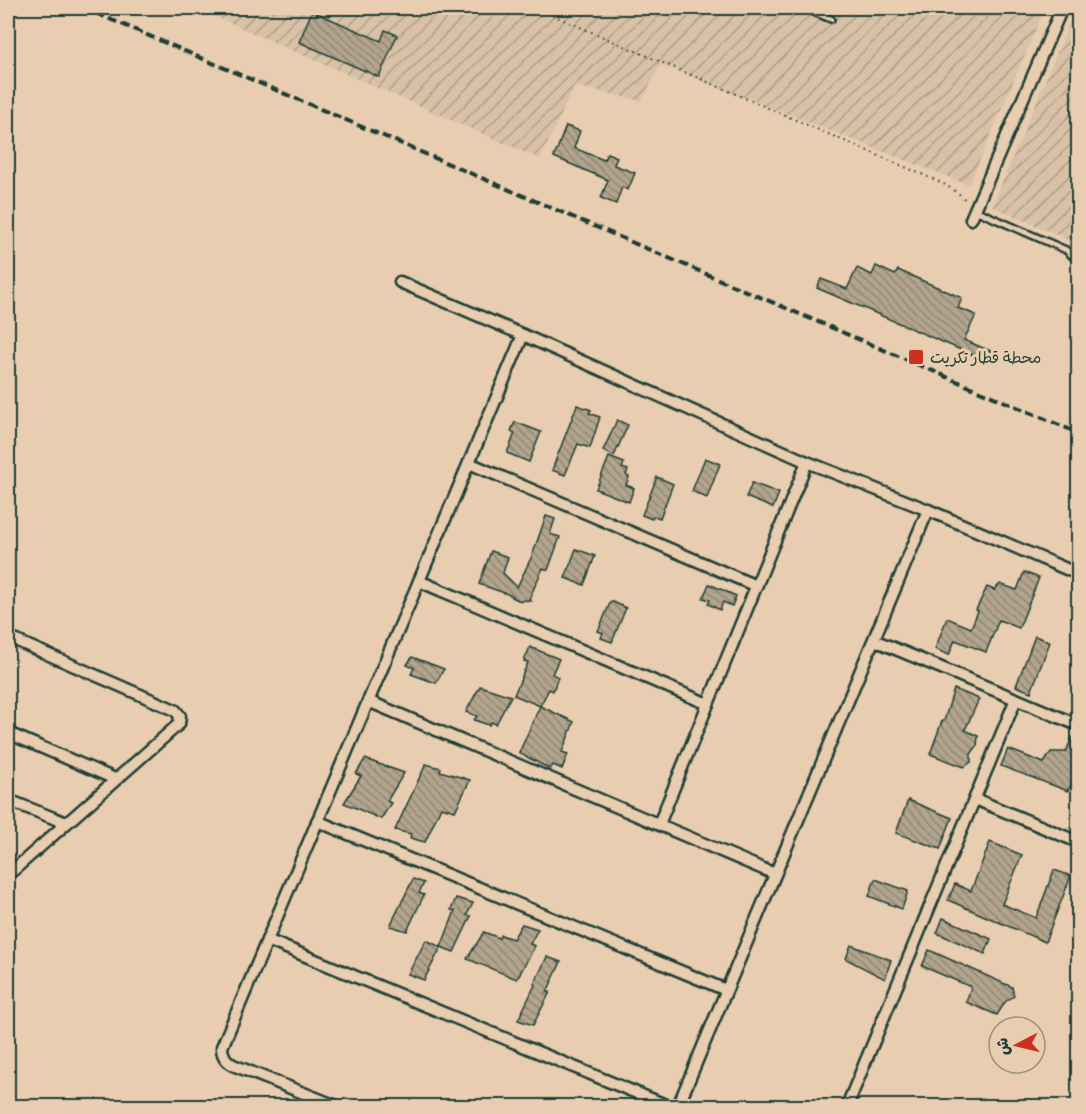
<svg xmlns="http://www.w3.org/2000/svg" width="1086" height="1114" viewBox="0 0 1086 1114" font-family="'Patrick Hand','Playpen Sans Arabic',sans-serif">
	<style>
		.industrial { fill: url(#industrial-furrows) }
		.building { fill: url(#building-back-hatch); stroke: #1f3d34; stroke-width: 1.5 }
		.lines { fill: none; stroke-linecap: round; stroke-linejoin: round }
		.service-casing { stroke: #1f3d34; stroke-width: 10 }
		.minor-casing { stroke: #1f3d34; stroke-width: 15 }
		.path { stroke: #1f3d34; stroke-width: 2; stroke-dasharray: 1.5 4.5; stroke-linecap: butt }
		.service { stroke: #e9cdb0; stroke-width: 5 }
		.minor { stroke: #e9cdb0; stroke-width: 10 }
		.rail { stroke: #1f3d34; stroke-width: 4; stroke-dasharray: 9 4.5; stroke-linecap: butt }
		.poi-dot { fill: #c8321e; stroke: #e9cdb0; stroke-width: 2 }
		.labels { text-anchor: middle; stroke-width: 6; stroke-linejoin: round; paint-order: stroke }
		.poi-label { font-size: 16px; fill: #1f3d34; stroke: #e9cdb0; text-anchor: start }
	</style>
	<defs>
		<pattern id="industrial-furrows" width="10" height="10" patternUnits="userSpaceOnUse" patternTransform="scale(1.5)"><rect width="10" height="10" fill="#d8c1a6"/><path d="M-1 1l2-2M0 10L10 0M9 11l2-2" fill="none" stroke="#af9e88"/></pattern>
		<pattern id="building-back-hatch" width="6" height="6" patternUnits="userSpaceOnUse" patternTransform="scale(1.5)"><rect width="6" height="6" fill="#b2a48d"/><path d="M-1 5l2 2M0 0l6 6M5-1l2 2" fill="none" stroke="#908774"/></pattern>
	</defs>
	<rect width="100%" height="100%" fill="#e9cdb0"/>
	<filter id="ink" filterUnits="userSpaceOnUse"><feTurbulence type="fractalNoise" baseFrequency=".0167" numOctaves="2"/><feDisplacementMap in="SourceGraphic" scale="12" xChannelSelector="R" yChannelSelector="G"/><feConvolveMatrix kernelMatrix="1 2 1 2 8 2 1 2 1" color-interpolation-filters="sRGB"/></filter>
	<g filter="url(#ink)">
		<g class="industrial">
			<path d="M196,8h849l-76,177 -308,-120 -20,36 -66,-15 -35,73z"/>
			<path d="M1076,8h2v236l-86,-38z"/>
		</g>
		<g class="building">
			<path d="M312,11l69,30 4,-11 12,5 -18,42 -80,-35z"/>
			<path d="M566,126l14,5 -6,17 30,12 3,-7 10,4 -3,8 21,8 -7,17 -6,-3 -6,17 -15,-6 7,-18 -54,-23z"/>
			<path d="M876,266l19,9 3,-5 64,28 -4,10 18,7 -12,25 29,12 -4,10 -172,-74 4,-9 26,10 10,-21 15,7z"/>
			<path d="M577,405l14,5 -2,3 11,4 -10,31 -12,-4 -13,31 -13,-5z"/>
			<path d="M617,420l11,5 -14,31 -11,-5z"/>
			<path d="M515,422l26,10 -12,30 -22,-9 8,-20 -4,-2z"/>
			<path d="M609,457l15,6 -2,5 6,2 -2,5 3,2 -3,8 8,3 -5,14 -33,-13z"/>
			<path d="M705,458l15,6 -13,34 -15,-7z"/>
			<path d="M657,477l16,7 -13,34 -6,-2 -2,3 -10,-4z"/>
			<path d="M752,483l27,10 -6,15 -27,-11z"/>
			<path d="M546,516l9,3 -5,15 10,3 -12,33 -5,-2 -14,31 2,2 -8,-1 -1,2 -10,-5 1,-1 -34,-12 12,-33 17,6 -5,16 14,14 15,-31z"/>
			<path d="M576,549l19,7 -11,29 -19,-7z"/>
			<path d="M1024,572l15,6 -20,50 -20,-8 -13,32 -31,-12 -6,15 -14,-6 12,-31 24,10 7,-17 -2,-1 11,-23 7,3 6,-6 17,6z"/>
			<path d="M709,584l27,12 -4,10 -9,-4 -3,8 -12,-6 2,-4 -7,-2z"/>
			<path d="M611,601l15,7 -14,34 -11,-4 2,-5 -5,-2z"/>
			<path d="M1035,636l15,6 -19,50 -15,-6z"/>
			<path d="M530,647l29,12 -7,15 6,3 -5,14 -4,-2 -9,17 -26,-11 14,-33 -4,-1z"/>
			<path d="M412,657l32,12 -8,14 -25,-9 3,-6 -7,-3z"/>
			<path d="M480,686l31,10 -15,28 -5,-2 -2,3 -15,-5 3,-4 -11,-4z"/>
			<path d="M954,689l25,10 -14,31 13,6 -1,10 -6,8v8l-7,5 -34,-13 12,-33h2z"/>
			<path d="M540,706l34,16 -12,30 6,2 -6,15 -9,-4 -3,4 -31,-16z"/>
			<path d="M1072,737l6,3v28l-10,23 -67,-25 7,-17 36,14 7,-11h15z"/>
			<path d="M365,759l39,14 -17,28 4,2 -10,16 -37,-16 17,-27 -5,-2z"/>
			<path d="M426,764l15,4 -1,3 30,9 -15,31 -14,-4 -16,35 -15,-4 1,-4 -16,-4z"/>
			<path d="M908,800l44,18 -12,31 -44,-16z"/>
			<path d="M990,842l32,13 -20,49 34,14 18,-48 17,6 -26,66 -97,-42 7,-16 16,7z"/>
			<path d="M413,879l11,4 -5,10 5,2 -17,36 -17,-5z"/>
			<path d="M875,879l33,12 -6,18 -33,-13z"/>
			<path d="M456,898l17,5 -6,12 4,1 -17,36 -13,-5 14,-36 -4,-1z"/>
			<path d="M943,918l48,21 -6,15 -48,-21z"/>
			<path d="M522,924l16,5 -8,15 5,2 -18,33 -50,-20 17,-27 15,6 2,-3 12,4z"/>
			<path d="M426,940l15,7 -17,33 -16,-6z"/>
			<path d="M851,945l40,15 -6,19 -39,-20z"/>
			<path d="M929,950l83,37 2,9 -9,6 -8,13 -31,-13 5,-15 -49,-21z"/>
			<path d="M547,957l14,5 -14,30h3l-17,33 -15,-5 17,-35 -1,-1z"/>
		</g>
		<g class="lines">
			<defs>
				<g id="service">
					<path d="M804,8l27,11"/>
					<path d="M975,210l91,40 12,11"/>
				</g>
				<g id="minor">
					<path d="M971,219l91,-211"/>
					<path d="M400,282l123,53 284,127 121,48 150,64"/>
					<path d="M469,463l287,123"/>
					<path d="M419,581l289,123"/>
					<path d="M8,637l167,73 5,6 -1,8 -171,151"/>
					<path d="M874,640l204,85"/>
					<path d="M368,701l407,173"/>
					<path d="M8,733l107,46"/>
					<path d="M975,799l103,43"/>
					<path d="M8,800l58,23"/>
					<path d="M317,821l409,169"/>
					<path d="M659,824l148,-362"/>
					<path d="M267,940l401,166"/>
					<path d="M336,1106l-103,-41c-7,-4 -11,-10 -11,-18l301,-712"/>
					<path d="M678,1106l250,-596"/>
					<path d="M847,1106l169,-407"/>
				</g>
			</defs>
			<use href="#service" class="service-casing"/>
			<use href="#minor" class="minor-casing"/>
			<path class="path" d="M536,8l406,175 16,10 9,8"/>
			<use href="#service" class="service"/>
			<use href="#minor" class="minor"/>
			<path class="rail" d="M84,8l994,425"/>
		</g>
	</g>
	<rect class="poi-dot" x="908" y="349" width="16" height="16" rx="3"/>
	<g class="labels">
		<g class="poi-label">
			<text x="930" y="363">محطة قطار تكريت</text>
		</g>
	</g>
	<rect width="1086" height="1114" fill="none" stroke="#e9cdb0" stroke-width="30"/>
	<rect x="15" y="15" width="1056" height="1084" fill="none" stroke="#1f3d34" stroke-width="2" filter="url(#ink)"/>
	<g transform="translate(1017 1045) rotate(263)"><circle r="28" fill="#e9cdb0" stroke="#98937e" stroke-width="1.5"/>
	<path d="M0-4.5L10 22L0 15L-10 22Z" fill="#c8321e"/>
	<text y="-9" font-size="16" font-weight="bold" text-anchor="middle" fill="#1f3d34">ش</text>
	</g>
</svg>
